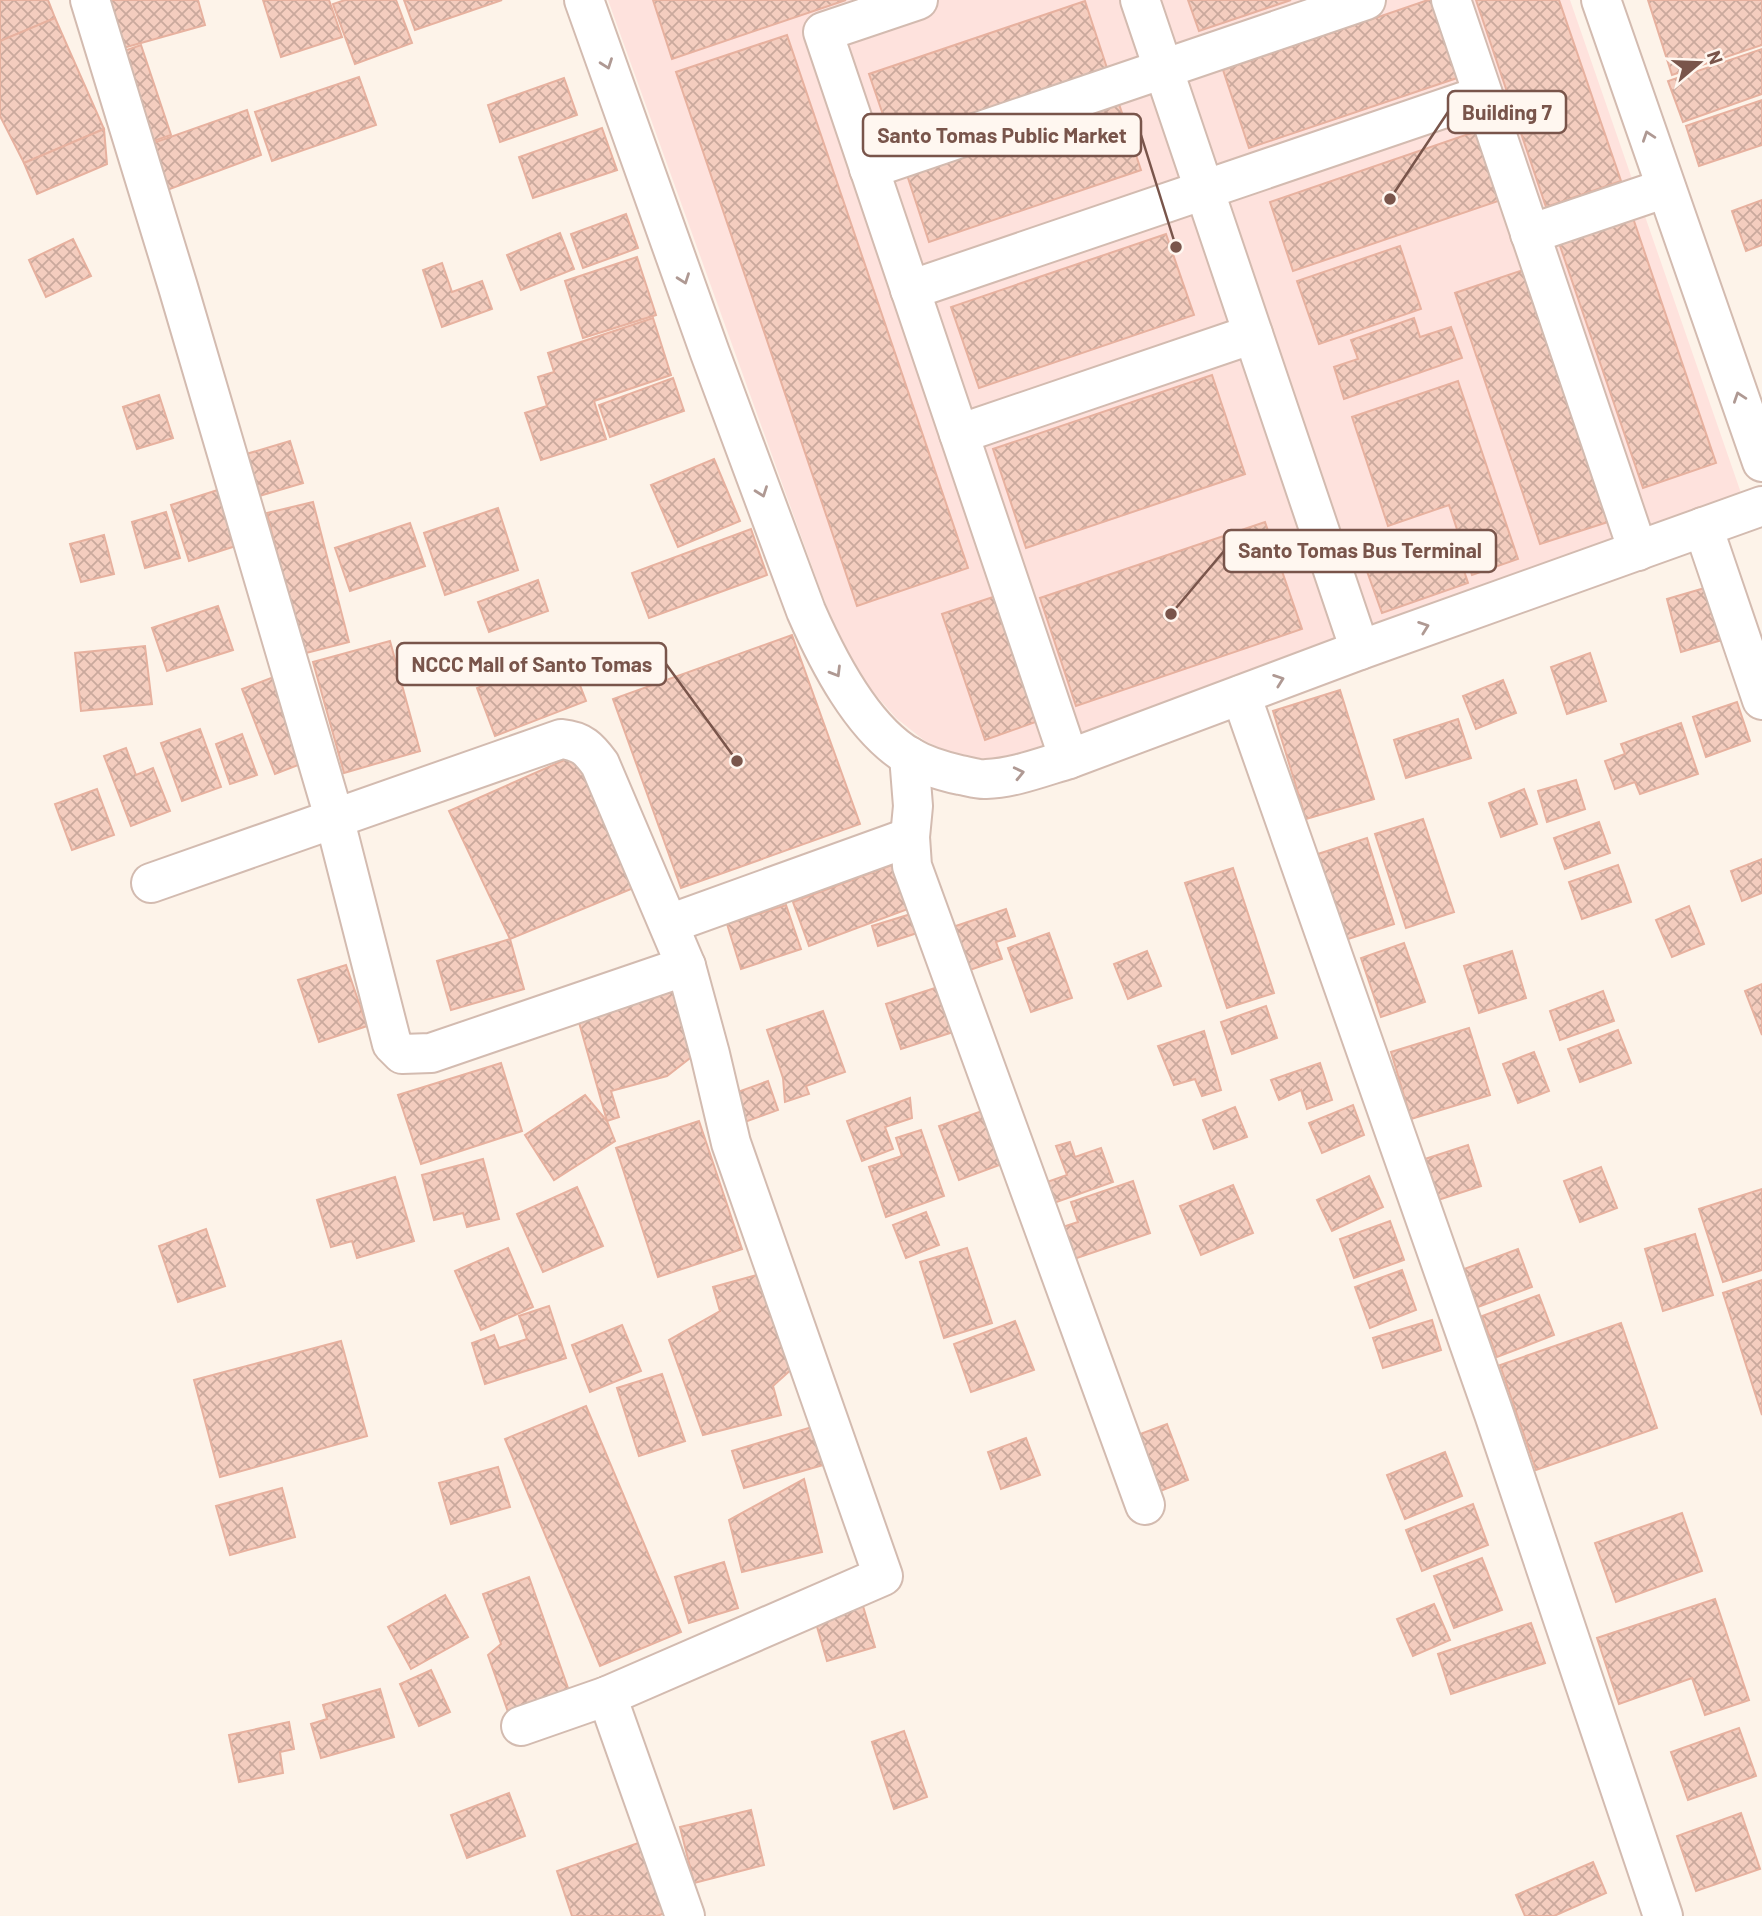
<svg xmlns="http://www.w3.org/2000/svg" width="1762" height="1916" viewBox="0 0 1762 1916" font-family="Barlow,sans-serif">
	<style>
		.commercial { fill: #fee2dd }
		.building { fill: url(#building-cross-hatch); stroke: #e7b19f; stroke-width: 2 }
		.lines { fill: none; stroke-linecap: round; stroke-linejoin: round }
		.minor-casing { stroke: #d3bbb0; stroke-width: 42 }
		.minor { stroke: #fff; stroke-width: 38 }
		.oneway { stroke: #af9993 }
		.leader { fill: none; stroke: #79554b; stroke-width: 2.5 }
		.callout-dot { fill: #79554b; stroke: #fff7f0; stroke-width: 2.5 }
		.callout { fill: #fff7f0; stroke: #79554b; stroke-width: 2.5 }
		.callout-label { font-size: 21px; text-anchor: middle; font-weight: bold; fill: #79554b }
	</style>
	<defs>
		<pattern id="building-cross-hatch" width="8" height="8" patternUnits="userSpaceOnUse" patternTransform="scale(1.75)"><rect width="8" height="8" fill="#f4cdbf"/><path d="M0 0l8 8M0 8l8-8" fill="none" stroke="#caa99d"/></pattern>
	</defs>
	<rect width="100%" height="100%" fill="#fdf3e9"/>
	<path class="commercial" d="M608,0h962l171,493 -695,254 -32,9 -33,3 -28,-5 -28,-13 -29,-23 -29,-33 -25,-44 -19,-44z"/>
	<g class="building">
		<path d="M0,0h48l7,18 -55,23z"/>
		<path d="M102,0h96l7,25 -89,25z"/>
		<path d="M263,0h66l13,37 -61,20z"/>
		<path d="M345,0h51l16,43 -57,21 -22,-60z"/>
		<path d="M404,0h98l-87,30z"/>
		<path d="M653,0h193l-174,59z"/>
		<path d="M1188,0h103l-92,31z"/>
		<path d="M1428,0h12l26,75 -217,73 -26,-78z"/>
		<path d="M1476,0h83l62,181 -75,26z"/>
		<path d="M1648,0h114v45l-90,30z"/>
		<path d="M1085,1l22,67 -215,73 -23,-67z"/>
		<path d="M55,18l49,111 -80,34 -24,-47v-75z"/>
		<path d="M787,35l181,533 -111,38 -181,-534z"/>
		<path d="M141,45l30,90 -32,11 -30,-90z"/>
		<path d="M1762,49v45l-79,28 -15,-41z"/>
		<path d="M359,77l17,48 -104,36 -17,-49z"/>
		<path d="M564,78l13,37 -77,27 -12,-37z"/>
		<path d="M1762,100v45l-63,21 -13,-40z"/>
		<path d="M1119,104l22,66 -212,72 -22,-67z"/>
		<path d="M247,110l14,45 -110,41 -15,-47z"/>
		<path d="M602,128l15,42 -84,28 -14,-41z"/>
		<path d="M1486,128l24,69 -217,74 -23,-69z"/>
		<path d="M104,129l3,35 -70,30 -13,-31z"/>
		<path d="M1762,200v45l-16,6 -14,-40z"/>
		<path d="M626,214l12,34 -55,20 -12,-34z"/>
		<path d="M1633,218l83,245 -73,25 -84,-245z"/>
		<path d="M560,233l14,36 -53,21 -14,-35z"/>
		<path d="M1166,234l28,81 -215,73 -28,-81z"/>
		<path d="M73,239l18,37 -45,21 -17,-37z"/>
		<path d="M1400,246l21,63 -102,35 -22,-63z"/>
		<path d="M637,257l19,58 -73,23 -18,-57z"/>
		<path d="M442,263l10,29 30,-11 10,28 -50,18 -19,-57z"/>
		<path d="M1532,267l85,252 -77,25 -85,-251z"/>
		<path d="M653,318l18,57 -77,26 12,38 -65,21 -16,-47 22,-7 -9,-29 16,-5 -6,-19z"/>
		<path d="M1414,318l6,19 31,-10 11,31 -118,41 -10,-32 24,-8 -7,-19z"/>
		<path d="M1212,375l33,99 -219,74 -33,-99z"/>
		<path d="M673,378l11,33 -74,26 -11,-32z"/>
		<path d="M1458,381l60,178 -46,16 -23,-70 -61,21 -36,-109z"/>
		<path d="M159,395l14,43 -36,11 -14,-42z"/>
		<path d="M290,441l13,42 -47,14 -13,-42z"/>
		<path d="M714,459l26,62 -62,26 -27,-62z"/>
		<path d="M227,487l18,56 -56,18 -18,-56z"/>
		<path d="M313,502l36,140 -47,12 -35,-141z"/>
		<path d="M498,508l20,62 -73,25 -21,-62z"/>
		<path d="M166,512l14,46 -35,10 -13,-46z"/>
		<path d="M1265,522l37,107 -226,77 -36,-108z"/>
		<path d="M410,523l15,43 -75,25 -15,-43z"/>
		<path d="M751,529l16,46 -118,43 -17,-45z"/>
		<path d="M1452,534l16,49 -86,30 -18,-50z"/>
		<path d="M104,535l10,39 -33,8 -11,-38z"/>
		<path d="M538,580l10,31 -59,21 -11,-30z"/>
		<path d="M1708,587l14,53 -41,12 -14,-53z"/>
		<path d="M1002,594l42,125 -59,21 -43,-126z"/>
		<path d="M218,606l15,44 -66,21 -15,-43z"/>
		<path d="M792,635l68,189 -179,64 -68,-189z"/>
		<path d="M390,641l30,110 -76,22 -31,-111z"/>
		<path d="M145,646l7,58 -71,7 -6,-58z"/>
		<path d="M1590,653l16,48 -39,13 -16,-47z"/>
		<path d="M568,654l18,47 -91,35 -18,-48z"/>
		<path d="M279,675l32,85 -36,14 -33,-85z"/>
		<path d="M1503,680l13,33 -40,16 -13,-33z"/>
		<path d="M1340,690l34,109 -68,20 -33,-108z"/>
		<path d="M1737,702l13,39 -44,16 -13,-40z"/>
		<path d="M1458,719l13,39 -65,20 -12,-38z"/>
		<path d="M1681,723l17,51 -58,20 -5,-12 -20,7 -10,-28 20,-7 -4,-10z"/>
		<path d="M200,729l21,58 -39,14 -21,-58z"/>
		<path d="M242,734l15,41 -27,9 -14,-40z"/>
		<path d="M126,748l10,27 17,-7 17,43 -39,15 -27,-70z"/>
		<path d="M578,754l58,133 -126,52 -61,-128z"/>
		<path d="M1576,780l9,29 -38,13 -9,-31z"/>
		<path d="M97,789l17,46 -42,15 -17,-46z"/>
		<path d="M1524,789l13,35 -36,13 -12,-34z"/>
		<path d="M1423,819l31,93 -48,16 -31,-94z"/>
		<path d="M1599,822l11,31 -45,16 -11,-31z"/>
		<path d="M1367,838l27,86 -49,16 -27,-86z"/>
		<path d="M1762,859v34l-20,8 -11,-30z"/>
		<path d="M900,862l16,44 -107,40 -16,-44z"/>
		<path d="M1618,865l13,37 -49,17 -13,-37z"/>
		<path d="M1233,868l41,125 -47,15 -42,-125z"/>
		<path d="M786,905l15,44 -60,20 -14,-45z"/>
		<path d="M1689,906l15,38 -32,13 -16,-37z"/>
		<path d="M1006,909l9,27 -19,6 6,17 -38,13 -14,-44z"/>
		<path d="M914,913l6,19 -42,14 -6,-20z"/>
		<path d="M1049,933l23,65 -41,14 -23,-64z"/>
		<path d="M510,939l14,50 -73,21 -14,-49z"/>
		<path d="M1404,943l21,59 -44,15 -20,-59z"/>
		<path d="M1147,951l14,35 -33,13 -14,-35z"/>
		<path d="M1512,951l14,47 -47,15 -15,-47z"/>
		<path d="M346,965l21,61 -48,16 -21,-62z"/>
		<path d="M680,983l19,68 -32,25 -56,15 8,26 -12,4 -31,-109z"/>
		<path d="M1762,984v51l-17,-44z"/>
		<path d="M938,987l15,45 -52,17 -15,-45z"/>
		<path d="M1603,991l11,30 -54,19 -10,-29z"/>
		<path d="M1266,1006l11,32 -45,16 -11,-32z"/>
		<path d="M823,1011l22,61 -39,14 3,8 -24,8 -2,-24 -16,-48z"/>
		<path d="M1469,1028l21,67 -79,24 -20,-67z"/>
		<path d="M1618,1030l13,33 -51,19 -12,-33z"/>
		<path d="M1204,1031l17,59 -19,6 -7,-17 -21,6 -16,-39z"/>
		<path d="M1534,1052l15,39 -31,12 -15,-39z"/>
		<path d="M501,1063l21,68 -101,33 -23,-69z"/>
		<path d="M1320,1063l12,37 -25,9 -6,-19 -22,10 -8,-20z"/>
		<path d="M768,1081l10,29 -36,13 -10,-29z"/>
		<path d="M585,1095l22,26 8,20 -61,39 -29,-45z"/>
		<path d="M910,1098l2,20 -27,9 8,22 -31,12 -15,-40z"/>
		<path d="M1353,1105l11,30 -42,18 -13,-30z"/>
		<path d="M1235,1107l12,30 -33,12 -11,-29z"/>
		<path d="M985,1110l20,53 -46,17 -20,-54z"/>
		<path d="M699,1121l43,128 -84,28 -42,-129z"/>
		<path d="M921,1130l23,66 -58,21 -17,-50 33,-11 -6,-18z"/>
		<path d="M1070,1142l5,15 26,-9 12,34 -62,22 -7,-21 23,-8 -11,-29z"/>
		<path d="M1468,1145l13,41 -46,15 -13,-41z"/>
		<path d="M483,1159l16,60 -32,8 -4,-14 -29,7 -12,-45z"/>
		<path d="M1601,1167l16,41 -37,14 -16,-41z"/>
		<path d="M1369,1176l14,31 -51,24 -15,-31z"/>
		<path d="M395,1177l19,64 -57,17 -5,-17 -21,6 -14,-47z"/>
		<path d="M1133,1181l17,52 -79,27 -11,-32 18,-6 -7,-20z"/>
		<path d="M1233,1185l20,48 -52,22 -21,-49z"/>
		<path d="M577,1187l26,59 -60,26 -26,-58z"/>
		<path d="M1762,1189v81l-39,12 -24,-73z"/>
		<path d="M926,1212l13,33 -33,13 -13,-33z"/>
		<path d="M1390,1221l14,39 -50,18 -14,-39z"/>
		<path d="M206,1229l19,57 -47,16 -19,-56z"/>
		<path d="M1695,1234l18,61 -50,16 -18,-62z"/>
		<path d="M508,1248l25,59 -52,23 -26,-59z"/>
		<path d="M967,1248l25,75 -48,15 -24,-76z"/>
		<path d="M1518,1249l14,38 -54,20 -14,-38z"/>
		<path d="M1402,1270l14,40 -46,18 -15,-41z"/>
		<path d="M768,1272l26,95 -21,19 8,29 -78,20 -34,-95 51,-29 -7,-24z"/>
		<path d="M1762,1280v135l-39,-122z"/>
		<path d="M1539,1295l15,40 -57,22 -15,-41z"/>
		<path d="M549,1306l17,52 -81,26 -13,-41 22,-8 5,13 28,-9 -8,-23z"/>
		<path d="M1432,1320l9,30 -58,18 -10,-30z"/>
		<path d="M1015,1321l19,49 -63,22 -17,-48z"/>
		<path d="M1621,1323l36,105 -121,42 -36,-105z"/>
		<path d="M622,1325l19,46 -51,21 -18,-47z"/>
		<path d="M341,1341l26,95 -147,41 -26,-97z"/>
		<path d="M662,1374l23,67 -46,15 -22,-68z"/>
		<path d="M586,1406l95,226 -81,34 -95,-227z"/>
		<path d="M1167,1424l21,56 -35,14 -21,-57z"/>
		<path d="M812,1427l11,38 -79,23 -12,-37z"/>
		<path d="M1026,1438l14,37 -39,14 -13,-37z"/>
		<path d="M1445,1452l17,44 -57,23 -18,-44z"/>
		<path d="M498,1467l12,40 -59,17 -12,-41z"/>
		<path d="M804,1479l18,73 -80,20 -13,-52z"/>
		<path d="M282,1488l13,49 -65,18 -14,-49z"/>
		<path d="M1473,1504l15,41 -66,26 -16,-41z"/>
		<path d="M1682,1513l20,58 -86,31 -21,-59z"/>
		<path d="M1482,1558l20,52 -48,18 -20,-52z"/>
		<path d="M724,1562l14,46 -49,15 -14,-46z"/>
		<path d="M529,1577l40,114 -61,21 -20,-57 13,-11 -18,-50z"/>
		<path d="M445,1595l23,42 -57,32 -23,-42z"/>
		<path d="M1715,1599l34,101 -44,15 -13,-37 -73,26 -22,-66z"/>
		<path d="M1434,1604l16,36 -37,16 -16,-37z"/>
		<path d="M863,1606l12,41 -48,14 -12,-41z"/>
		<path d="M1531,1623l14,40 -94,31 -13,-40z"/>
		<path d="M431,1670l19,42 -31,14 -19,-42z"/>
		<path d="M380,1689l14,48 -73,21 -10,-34 16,-5 -4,-14z"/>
		<path d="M289,1722l5,27 -14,3 3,21 -44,9 -10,-47z"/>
		<path d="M1739,1728l17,48 -68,24 -17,-48z"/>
		<path d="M904,1731l23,66 -33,12 -22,-67z"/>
		<path d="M509,1793l16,43 -58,22 -16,-43z"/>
		<path d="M751,1810l13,55 -70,18 -14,-56z"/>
		<path d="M1741,1813l19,56 -64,22 -19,-55z"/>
		<path d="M644,1841l24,71 -11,4h-85l-15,-45z"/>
		<path d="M1593,1862l13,31 -52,23h-29l-9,-21z"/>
	</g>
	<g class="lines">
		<defs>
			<g id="minor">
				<path d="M90,0l88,287 156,530 58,227 10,10 29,-1 255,-87"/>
				<path d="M584,0l126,353 96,258c21,48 56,118 104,146 15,9 32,14 50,18 8,1 18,5 26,4 28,-1 56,-12 83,-20l291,-109 402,-144"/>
				<path d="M918,0l-95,32 246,727"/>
				<path d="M1140,0l220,650"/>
				<path d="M1451,0l187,551"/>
				<path d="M1601,0l161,462"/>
				<path d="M869,169l497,-169"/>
				<path d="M1530,234l136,-46"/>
				<path d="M910,290l573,-195"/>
				<path d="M959,434l294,-100"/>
				<path d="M1703,527l59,173"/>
				<path d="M1241,695l253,719 169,502"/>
				<path d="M909,756l4,50 -3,31 2,29 233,639"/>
				<path d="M151,883l410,-144c21,2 28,10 39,25l86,202 24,88 21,89 152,433 -276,120 -86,30"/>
				<path d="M669,924l241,-87"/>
				<path d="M607,1696l78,220"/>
			</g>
		</defs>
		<use href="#minor" class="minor-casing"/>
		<use href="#minor" class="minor"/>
	</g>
	<defs><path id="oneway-chevron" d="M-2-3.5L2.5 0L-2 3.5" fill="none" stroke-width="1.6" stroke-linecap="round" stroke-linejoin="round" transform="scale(1.75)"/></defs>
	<g class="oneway">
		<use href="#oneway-chevron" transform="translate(607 64) rotate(70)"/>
		<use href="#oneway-chevron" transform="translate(1648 136) rotate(-109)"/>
		<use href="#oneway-chevron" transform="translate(684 279) rotate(70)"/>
		<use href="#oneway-chevron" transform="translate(1739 397) rotate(-109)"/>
		<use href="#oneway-chevron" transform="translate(762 492) rotate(70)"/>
		<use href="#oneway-chevron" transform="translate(1424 627) rotate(-20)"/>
		<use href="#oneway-chevron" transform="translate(836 672) rotate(59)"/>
		<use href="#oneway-chevron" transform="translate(1279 680) rotate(-20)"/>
		<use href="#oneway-chevron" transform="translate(1019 773) rotate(-13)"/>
	</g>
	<path class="leader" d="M1390 199L1448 112M1176 247L1141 135M1171 614L1224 551M737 761L666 664"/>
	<g class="callout-dot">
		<circle cx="1390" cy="199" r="7"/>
		<circle cx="1176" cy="247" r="7"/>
		<circle cx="1171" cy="614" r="7"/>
		<circle cx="737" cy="761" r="7"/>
	</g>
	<g class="callout">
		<rect x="1448" y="91" width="118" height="42" rx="7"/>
		<rect x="863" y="114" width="278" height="42" rx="7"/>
		<rect x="1224" y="530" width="272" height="42" rx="7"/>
		<rect x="397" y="643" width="269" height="42" rx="7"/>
	</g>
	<g class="callout-label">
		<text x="1507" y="120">Building 7</text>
		<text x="1002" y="143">Santo Tomas Public Market</text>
		<text x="1360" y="558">Santo Tomas Bus Terminal</text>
		<text x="532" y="672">NCCC Mall of Santo Tomas</text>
	</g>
	<g transform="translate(1699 63) rotate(71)" stroke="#fff7f0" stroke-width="5" paint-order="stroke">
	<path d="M0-5L12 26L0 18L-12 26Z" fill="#79554b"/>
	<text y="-10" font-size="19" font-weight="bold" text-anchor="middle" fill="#79554b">N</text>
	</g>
</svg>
